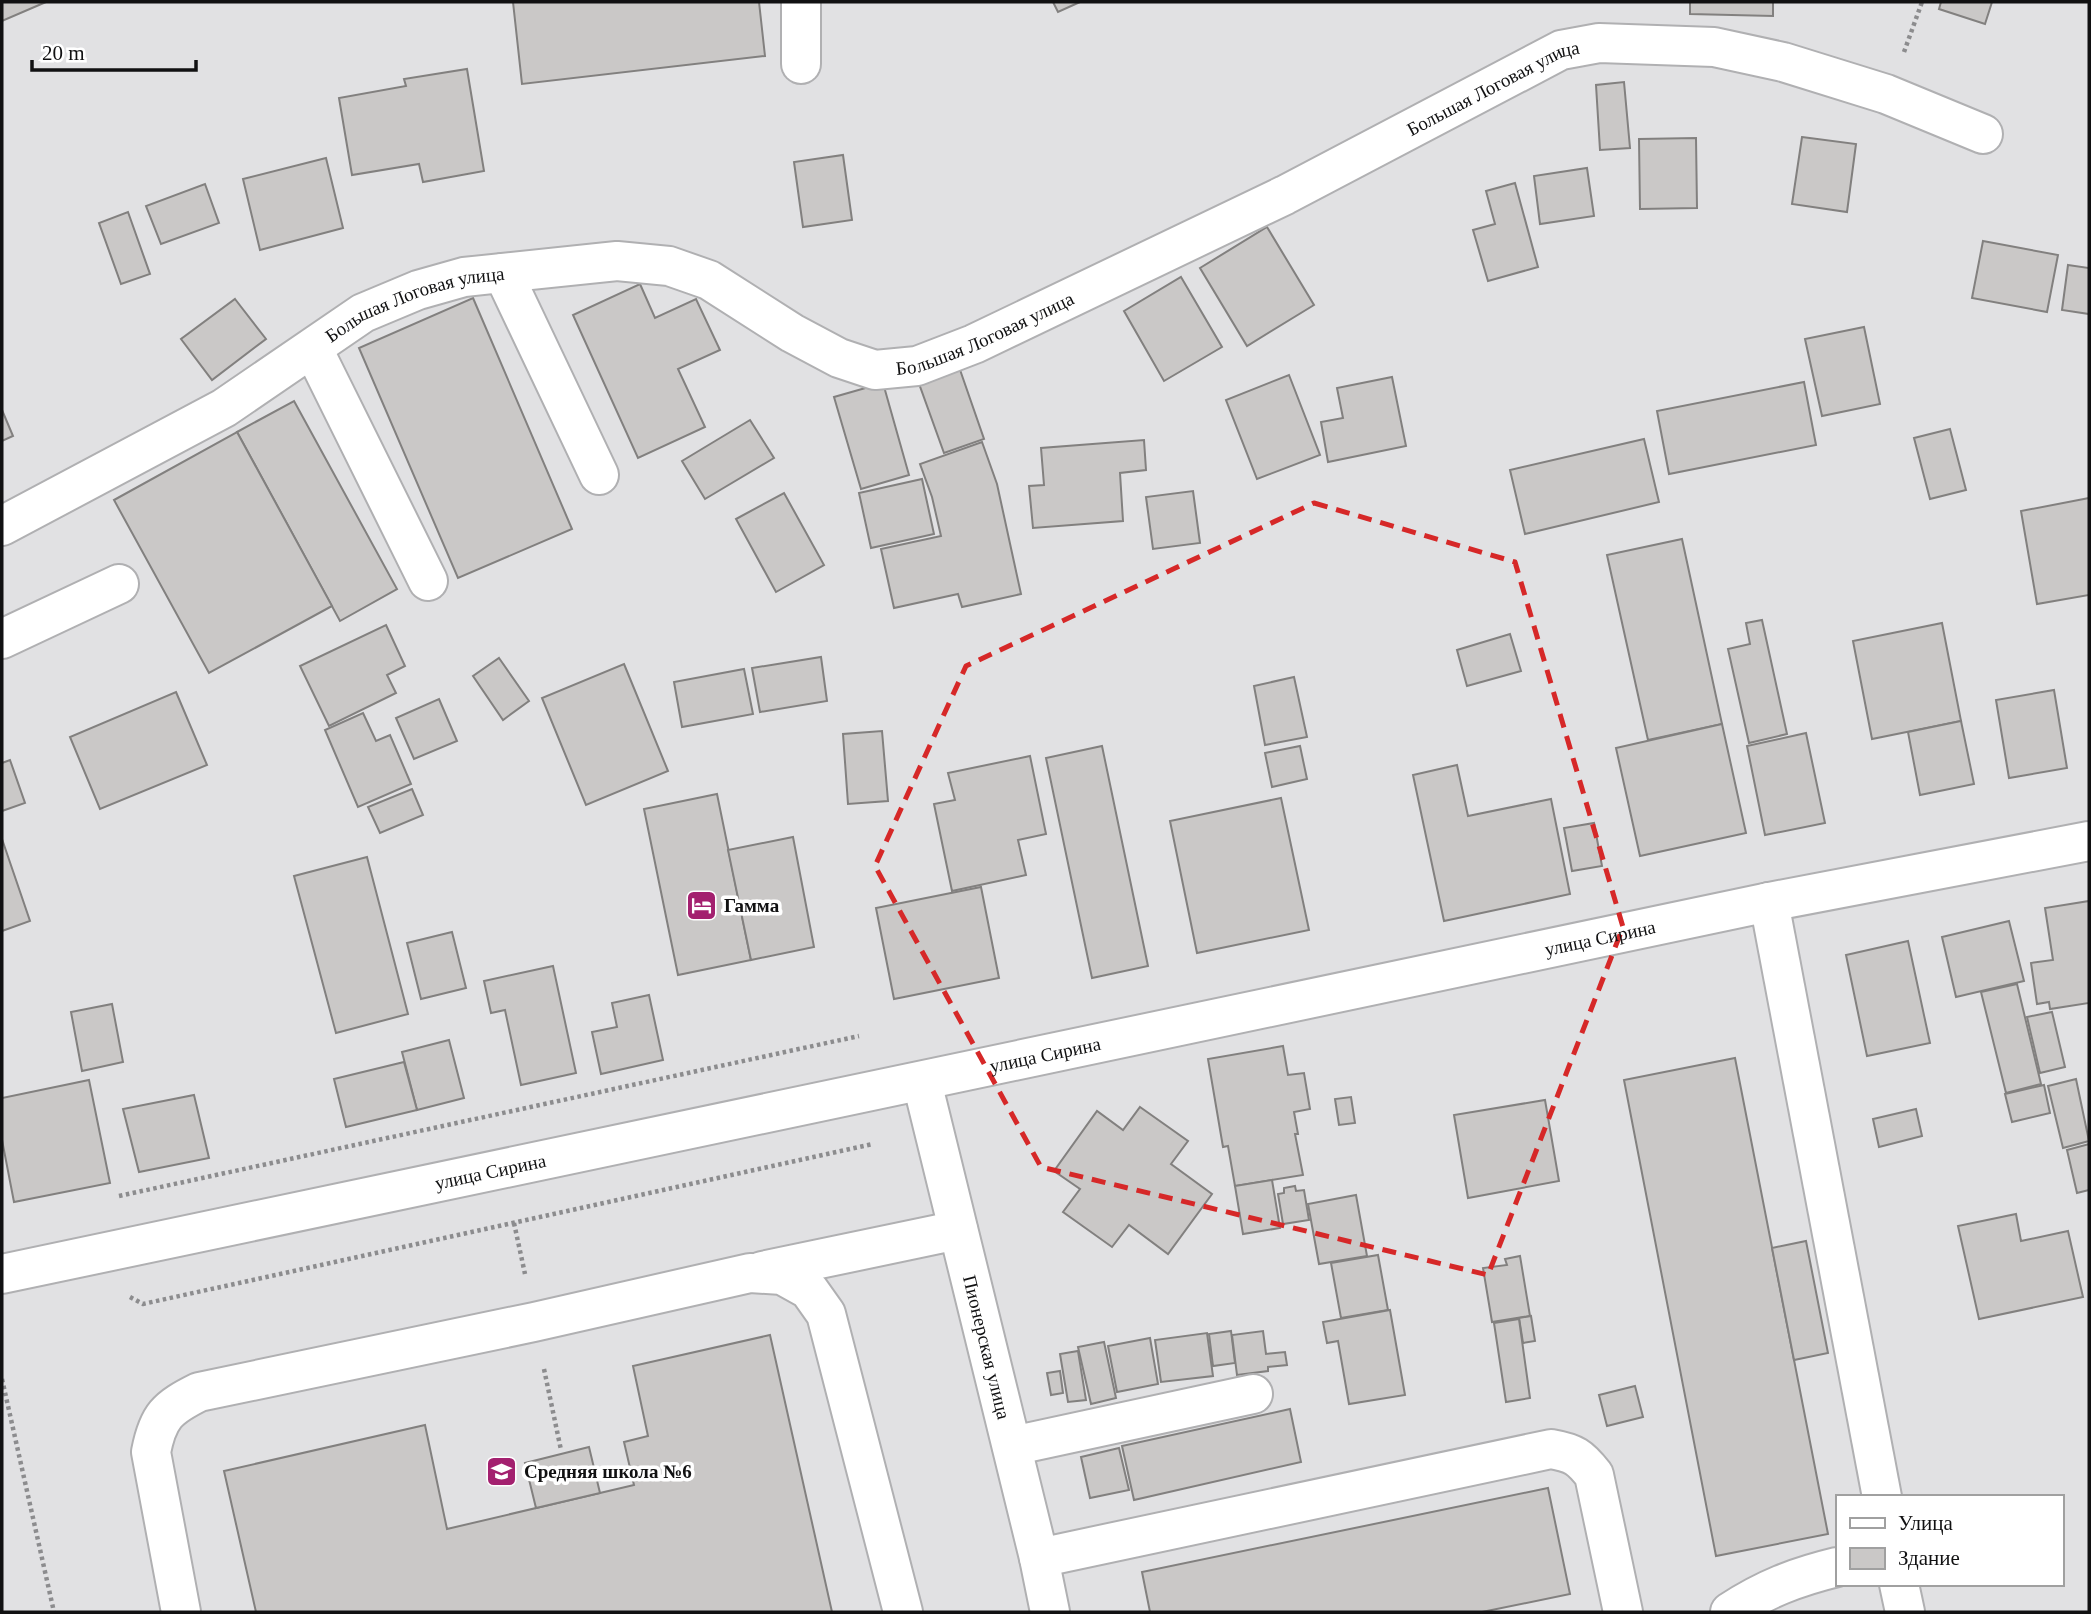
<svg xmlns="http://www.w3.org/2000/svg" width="2091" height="1614" viewBox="0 0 2091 1614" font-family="'Times New Roman',serif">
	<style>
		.building { fill: #cac8c7; stroke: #82807f; stroke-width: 2 }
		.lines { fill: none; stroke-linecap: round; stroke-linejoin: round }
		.minor-casing { stroke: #b0b0b2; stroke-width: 42 }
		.path { stroke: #8c8c8e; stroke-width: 4.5; stroke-dasharray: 3.5 3.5; stroke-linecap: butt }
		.minor { stroke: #fff; stroke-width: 38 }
		.marked { fill: none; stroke: #d62828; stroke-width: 5; stroke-dasharray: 14 9; stroke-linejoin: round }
		.labels { text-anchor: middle; stroke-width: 7; stroke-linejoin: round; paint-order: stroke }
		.street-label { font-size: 19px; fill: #111112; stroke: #fff }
		.poi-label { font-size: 19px; font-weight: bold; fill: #111112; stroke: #fff; text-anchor: start }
	</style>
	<rect width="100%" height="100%" fill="#e1e1e3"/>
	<g class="building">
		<path d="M2,2h44l-44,19z"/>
		<path d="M513,2h246l6,54 -243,28z"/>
		<path d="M1053,2h27l-22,10z"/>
		<path d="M1690,2h83v14l-83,-2z"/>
		<path d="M1941,2h51l-7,22 -46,-15z"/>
		<path d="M467,69l17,102 -61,11 -4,-18 -67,11 -13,-77 67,-12 -2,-7z"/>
		<path d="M1624,82l6,66 -30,2 -4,-65z"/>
		<path d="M1802,137l54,7 -9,68 -55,-8z"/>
		<path d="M1696,138l1,70 -57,1 -1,-70z"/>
		<path d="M843,155l9,65 -49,7 -9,-65z"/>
		<path d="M326,158l17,70 -83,22 -17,-71z"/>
		<path d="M1587,168l7,48 -54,8 -6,-48z"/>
		<path d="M1515,183l23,84 -50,14 -15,-51 22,-6 -9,-33z"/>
		<path d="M205,184l14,39 -58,21 -15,-38z"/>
		<path d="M128,212l22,62 -29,10 -22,-61z"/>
		<path d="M1267,227l47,78 -67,41 -47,-78z"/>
		<path d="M1983,241l75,14 -11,57 -75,-14z"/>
		<path d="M2068,265l21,3v46l-27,-4z"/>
		<path d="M1181,277l41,70 -58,34 -40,-70z"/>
		<path d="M640,284l15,34 41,-19 24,51 -42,19 27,58 -67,31 -65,-143z"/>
		<path d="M473,298l99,231 -114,49 -99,-230z"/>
		<path d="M235,299l31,40 -54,41 -31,-41z"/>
		<path d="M1864,327l16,77 -58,12 -17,-77z"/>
		<path d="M958,364l26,75 -40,14 -27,-75z"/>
		<path d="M1289,375l31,80 -63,24 -31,-79z"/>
		<path d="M1392,377l14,69 -78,16 -7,-40 22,-4 -6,-30z"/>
		<path d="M1804,382l12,63 -147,29 -12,-63z"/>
		<path d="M883,383l26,92 -48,14 -27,-92z"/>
		<path d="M294,401l103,188 -57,32 -103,-189z"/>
		<path d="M2,410l11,26 -11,5z"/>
		<path d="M750,420l24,38 -69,41 -23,-38z"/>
		<path d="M1950,429l16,61 -36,9 -16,-61z"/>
		<path d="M237,432l95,174 -123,67 -95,-173z"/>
		<path d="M1644,439l15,63 -134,32 -15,-64z"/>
		<path d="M1144,440l2,30 -26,3 3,48 -90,7 -4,-42 15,-1 -3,-37z"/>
		<path d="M982,442l15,42 24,110 -59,13 -4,-13 -64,14 -13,-59 60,-13 -9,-39 -12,-33z"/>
		<path d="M922,479l12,55 -63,14 -12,-55z"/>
		<path d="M1193,491l7,52 -47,6 -7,-52z"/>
		<path d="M784,493l40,72 -48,27 -40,-73z"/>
		<path d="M2089,498v97l-52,9 -16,-93z"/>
		<path d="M1682,539l40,185 -74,16 -41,-185z"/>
		<path d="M1762,620l25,114 -38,9 -21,-94 22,-5 -4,-21z"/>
		<path d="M1942,623l19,98 -89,18 -19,-98z"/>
		<path d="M386,625l19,41 -18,9 9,18 -67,33 -29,-60z"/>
		<path d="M1510,634l11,37 -54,15 -10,-36z"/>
		<path d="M821,657l6,44 -67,11 -8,-44z"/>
		<path d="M499,658l30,43 -26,19 -30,-44z"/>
		<path d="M624,664l44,107 -82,34 -44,-107z"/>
		<path d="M744,669l9,45 -71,13 -8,-45z"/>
		<path d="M1294,677l13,60 -42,8 -11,-59z"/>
		<path d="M2054,690l13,78 -58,10 -13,-78z"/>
		<path d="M176,692l31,73 -107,44 -30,-72z"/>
		<path d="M439,699l18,42 -43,18 -18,-41z"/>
		<path d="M363,713l13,28 14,-6 21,49 -53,23 -33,-77z"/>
		<path d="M1961,721l13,63 -54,11 -12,-63z"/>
		<path d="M1722,724l24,109 -106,23 -24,-108z"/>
		<path d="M882,731l6,70 -40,3 -5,-70z"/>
		<path d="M1806,733l19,90 -60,12 -18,-89z"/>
		<path d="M1102,746l46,220 -56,12 -46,-220z"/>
		<path d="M1300,746l7,33 -35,8 -7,-34z"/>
		<path d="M1030,756l16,78 -28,6 8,35 -74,16 -18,-87 21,-4 -7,-27z"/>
		<path d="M10,760l15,43 -23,8v-48z"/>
		<path d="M1457,765l11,51 83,-17 19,95 -126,27 -31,-146z"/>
		<path d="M412,789l11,26 -43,18 -12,-26z"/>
		<path d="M717,794l34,166 -73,15 -34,-166z"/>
		<path d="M1281,798l28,132 -112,23 -27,-132z"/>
		<path d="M1594,823l8,43 -30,5 -8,-43z"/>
		<path d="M793,837l21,110 -63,13 -23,-110z"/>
		<path d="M2,839l28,82 -28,10z"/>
		<path d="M367,857l41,157 -72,19 -42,-157z"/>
		<path d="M981,887l18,91 -105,21 -18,-91z"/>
		<path d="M2089,901v102l-39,6 -1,-7 -12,2 -6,-41 22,-3 -8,-52z"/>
		<path d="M2009,921l15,60 -68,16 -14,-60z"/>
		<path d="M452,932l14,56 -45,11 -14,-56z"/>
		<path d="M1908,941l22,102 -63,13 -21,-101z"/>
		<path d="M553,966l23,107 -55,12 -16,-75 -14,3 -7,-32z"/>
		<path d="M2017,984l24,100 -35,9 -25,-101z"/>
		<path d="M649,995l14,65 -62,14 -9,-42 25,-5 -5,-24z"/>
		<path d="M112,1004l11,58 -41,9 -11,-59z"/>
		<path d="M2052,1012l13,55 -25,6 -13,-56z"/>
		<path d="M449,1040l15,58 -47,12 -15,-58z"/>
		<path d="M1283,1046l5,29 16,-2 6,36 -16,3 4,22h-3l8,41 -68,11 -7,-40 -5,1 -15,-88z"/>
		<path d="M1735,1058l93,476 -112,22 -92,-476z"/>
		<path d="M404,1062l13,48 -71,17 -12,-48z"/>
		<path d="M2076,1079l13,62 -26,7 -15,-62z"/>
		<path d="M89,1080l21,103 -96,19 -12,-62v-42z"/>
		<path d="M2044,1085l6,28 -38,9 -7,-28z"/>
		<path d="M194,1095l15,63 -70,14 -16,-63z"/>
		<path d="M1351,1097l4,26 -16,2 -4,-26z"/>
		<path d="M1545,1100l14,81 -91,17 -14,-83z"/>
		<path d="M1140,1107l48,34 -17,23 41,30 -44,60 -39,-29 -17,22 -49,-35 17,-23 -26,-18 43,-60 26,19z"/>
		<path d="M1916,1109l6,27 -43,11 -6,-28z"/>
		<path d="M2089,1144v46l-12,3 -10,-43z"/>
		<path d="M1272,1180l8,48 -37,6 -8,-48z"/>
		<path d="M1295,1186l1,5 8,-1 5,30 -26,4 -5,-30 6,-1v-5z"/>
		<path d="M1356,1195l11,61 -48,8 -11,-60z"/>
		<path d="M2016,1214l5,27 47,-10 15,66 -104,22 -21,-93z"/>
		<path d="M1806,1241l22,112 -34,7 -22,-112z"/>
		<path d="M1378,1255l10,55 -47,8 -10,-55z"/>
		<path d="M1520,1256l10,60 -38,6 -9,-54 24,-3 -2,-6z"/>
		<path d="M1390,1310l15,85 -56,9 -11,-63 -11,2 -4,-21z"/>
		<path d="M1531,1316l4,25 -12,2 -4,-25z"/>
		<path d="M1519,1319l11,79 -24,4 -12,-79z"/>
		<path d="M1231,1331l4,32 -22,3 -4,-32z"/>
		<path d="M1263,1331l3,23 19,-2 2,13 -19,2v4l-31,4 -5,-40z"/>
		<path d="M1207,1333l6,43 -52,6 -6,-42z"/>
		<path d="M770,1335l62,277h-576l-32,-141 201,-46 22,104 187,-44 -10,-43 24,-6 -15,-70z"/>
		<path d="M1150,1338l8,46 -41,8 -9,-46z"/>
		<path d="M1104,1342l12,56 -25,6 -13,-57z"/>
		<path d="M1078,1351l8,49 -18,2 -8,-48z"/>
		<path d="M1060,1371l3,22 -12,2 -4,-22z"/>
		<path d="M1635,1386l8,31 -36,9 -8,-31z"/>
		<path d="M1290,1409l11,53 -167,38 -12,-54z"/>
		<path d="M589,1447l11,46 -64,15 -11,-45z"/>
		<path d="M1119,1448l10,42 -39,8 -9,-41z"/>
		<path d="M1548,1488l22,106 -88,18h-332l-8,-40z"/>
	</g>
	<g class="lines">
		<defs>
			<g id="minor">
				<path d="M801,2v62"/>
				<path d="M503,273l96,202"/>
				<path d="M313,349l115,232"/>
				<path id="s1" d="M2,526l222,-118 139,-95 55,-23 46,-13 153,-16 52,5 40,14 83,53 47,25 36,12 42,-4 57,-22 311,-149 276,-145 38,-7 115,4 69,15 103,32 97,40"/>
				<path d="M2,639l117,-55"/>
				<path d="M1769,902l113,595"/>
				<path id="s2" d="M922,1082l117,476 11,54"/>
				<path d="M762,1271l196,-41"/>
				<path id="s3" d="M2,1274l1767,-372 320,-61"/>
				<path d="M1012,1446l241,-52"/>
				<path d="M1039,1558l512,-109c23,4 29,8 43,26l29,137"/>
				<path d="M1899,1584l6,28"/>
				<path d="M181,1612l-30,-160c7,-36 16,-44 48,-60l335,-70 216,-49 32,2 27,15 17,24 77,298"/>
				<path d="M1730,1612c35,-23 66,-35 107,-45"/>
			</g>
		</defs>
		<use href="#minor" class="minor-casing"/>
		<g class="path">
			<path d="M1904,52l18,-50"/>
			<path d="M119,1196l740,-160"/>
			<path d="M514,1223l11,51"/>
			<path d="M130,1297l13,7 730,-160"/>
			<path d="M544,1369l17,81"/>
			<path d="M2,1379l52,233"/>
		</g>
		<use href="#minor" class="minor"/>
	</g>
	<path class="marked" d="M1314,503l201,59 108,365 -135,348 -447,-108 -166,-301 91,-200z"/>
	<defs>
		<symbol id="hotel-square" viewBox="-11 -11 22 22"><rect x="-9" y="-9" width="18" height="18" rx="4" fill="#a3206f" stroke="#fff"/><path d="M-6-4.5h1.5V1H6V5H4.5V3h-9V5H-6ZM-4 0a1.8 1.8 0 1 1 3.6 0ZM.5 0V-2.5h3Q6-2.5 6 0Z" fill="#fff"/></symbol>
		<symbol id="school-square" viewBox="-11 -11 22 22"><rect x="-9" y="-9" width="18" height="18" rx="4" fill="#a3206f" stroke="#fff"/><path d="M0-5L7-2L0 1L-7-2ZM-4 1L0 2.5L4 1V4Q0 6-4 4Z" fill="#fff"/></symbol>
	</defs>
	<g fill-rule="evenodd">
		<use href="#hotel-square" x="684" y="888" width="35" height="35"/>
		<use href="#school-square" x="484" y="1454" width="35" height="35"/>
	</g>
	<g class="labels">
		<g class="street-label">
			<text dy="7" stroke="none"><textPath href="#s1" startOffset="1648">Большая Логовая улица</textPath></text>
			<text dy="7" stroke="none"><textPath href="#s1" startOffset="472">Большая Логовая улица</textPath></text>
			<text dy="7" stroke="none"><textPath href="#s1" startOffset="1082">Большая Логовая улица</textPath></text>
			<text dy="7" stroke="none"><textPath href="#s3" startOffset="1633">улица Сирина</textPath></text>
			<text dy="7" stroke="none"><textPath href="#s3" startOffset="1066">улица Сирина</textPath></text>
			<text dy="7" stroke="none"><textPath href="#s3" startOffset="499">улица Сирина</textPath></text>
			<text dy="7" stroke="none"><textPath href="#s2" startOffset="273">Пионерская улица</textPath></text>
		</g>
		<g class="poi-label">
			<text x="724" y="912">Гамма</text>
			<text x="524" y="1478">Средняя школа №6</text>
		</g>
	</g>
	<rect width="2091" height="1614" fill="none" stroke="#111112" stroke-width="7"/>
	<rect x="1836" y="1495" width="228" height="91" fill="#ffffff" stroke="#a0a0a0" stroke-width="2"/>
	<rect x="1850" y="1518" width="35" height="10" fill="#ffffff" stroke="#a0a0a0" stroke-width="2"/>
	<text x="1898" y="1530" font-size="21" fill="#111112">Улица</text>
	<rect x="1850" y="1548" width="35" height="21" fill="#cac8c7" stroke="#a0a0a0" stroke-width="2"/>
	<text x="1898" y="1565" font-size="21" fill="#111112">Здание</text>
	<path d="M32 60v10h164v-10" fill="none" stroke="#111112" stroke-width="3.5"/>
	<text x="42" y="60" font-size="21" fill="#111112" stroke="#ffffff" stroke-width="5" paint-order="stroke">20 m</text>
</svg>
